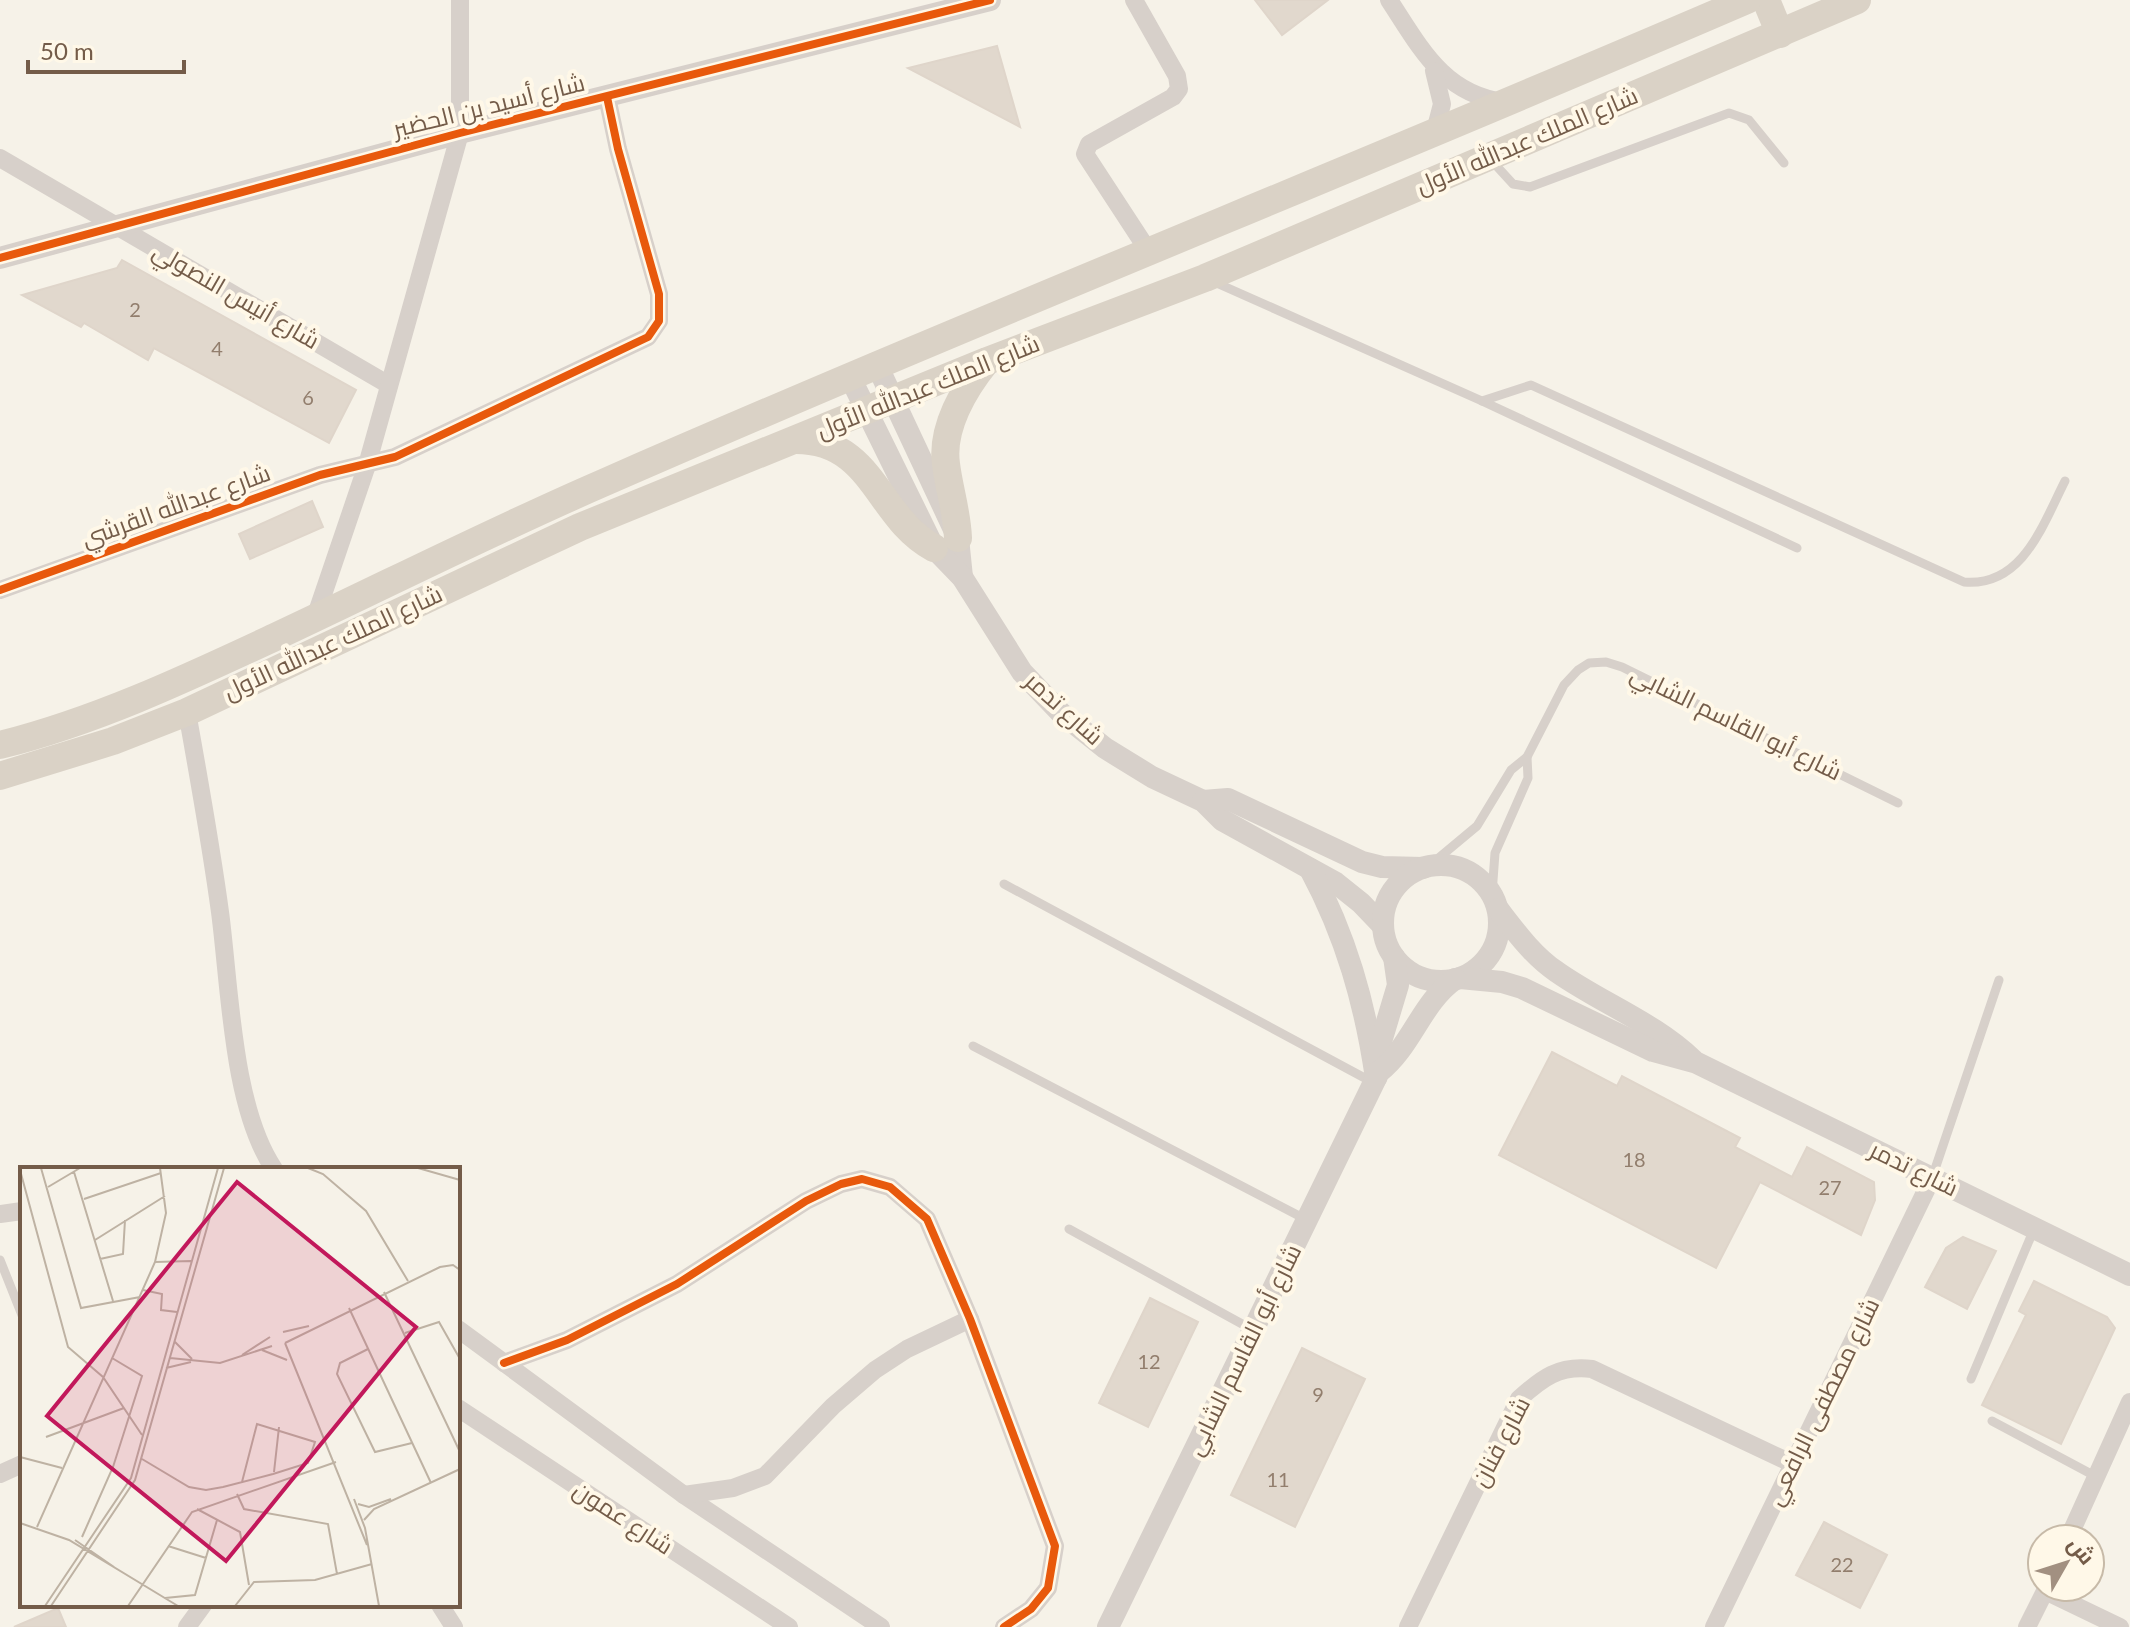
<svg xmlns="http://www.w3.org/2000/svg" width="2130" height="1627" viewBox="0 0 2130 1627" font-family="Lato,Cairo,sans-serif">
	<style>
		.building { fill: #e1d8cd; stroke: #dfd5ca; stroke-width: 2 }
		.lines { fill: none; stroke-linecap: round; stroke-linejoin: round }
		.service { stroke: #d7d0ca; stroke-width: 9 }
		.minor { stroke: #d7d0ca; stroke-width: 18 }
		.tertiary { stroke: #d7d0ca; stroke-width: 22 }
		.primary { stroke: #dad2c6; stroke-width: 28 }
		.cycleway-casing { stroke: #fff8e8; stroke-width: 13 }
		.cycleway { stroke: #e8590c; stroke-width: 8 }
		.labels { text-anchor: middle; stroke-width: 8; stroke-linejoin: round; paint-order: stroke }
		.number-label { font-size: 20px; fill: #927e6d }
		.street-label { font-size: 24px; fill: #745c49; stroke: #fff8e8 }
		.inset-road { fill: none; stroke: #beb2a3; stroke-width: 2 }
		.view { fill: #c2185b; fill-opacity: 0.15; stroke: #c2185b; stroke-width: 4 }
		.inset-edge { fill: none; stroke: #745c49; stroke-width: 4 }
	</style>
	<rect width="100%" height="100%" fill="#f6f2e8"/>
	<g class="building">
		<path d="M1255,0h73l-46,35z"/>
		<path d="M997,46l23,81 -112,-59z"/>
		<path d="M122,260l234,130 -27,53 -175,-95 -6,12 -64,-37 -3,4 -59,-32 95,-27z"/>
		<path d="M312,501l11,26 -73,32 -11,-25z"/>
		<path d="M1552,1052l65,34 5,-10 118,62 -5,9 57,30 15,-30 67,35 1,18 -14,35 -101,-53 -44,86 -217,-113z"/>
		<path d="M1963,1237l33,14 -29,58 -42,-22 21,-39z"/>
		<path d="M2034,1281l73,36 8,11 -54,116 -79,-39 44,-90 -7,-4z"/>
		<path d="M1150,1298l48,24 -50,105 -49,-24z"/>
		<path d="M1302,1348l63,31 -70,148 -64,-32z"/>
		<path d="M1824,1522l63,33 -27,53 -64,-33z"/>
		<path d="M58,1608l8,19h-52z"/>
	</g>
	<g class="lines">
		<g class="service">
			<path d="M1491,160l22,24 17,3 199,-74 20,7 35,43"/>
			<path d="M1212,281l270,120 315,147"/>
			<path d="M1482,401l49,-16 433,197c59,5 79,-58 101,-101"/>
			<path d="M1429,866l48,-40 34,-56 16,-13 37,-72 14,-15 11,-7 17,-1 16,5 276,136"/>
			<path d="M1004,884l370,199"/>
			<path d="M1492,894l3,-41 33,-75 -1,-21"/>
			<path d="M973,1046l334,174"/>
			<path d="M1932,1178l67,-198"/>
			<path d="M1069,1229l184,101"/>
			<path d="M0,1260l22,55"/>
			<path d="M1971,1379l63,-150"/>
			<path d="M1992,1421l103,55"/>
		</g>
		<g class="minor">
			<path d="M1134,0l43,76 2,13 -6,8 -84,47 -4,10 64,98"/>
			<path d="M1389,0c31,47 54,94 115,102"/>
			<path d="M1434,135l8,-31 -8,-33"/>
			<path d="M0,158l389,227"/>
			<path d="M0,590l320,-115 75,-18 253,-120 11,-16v-27l-41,-145 -11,-52"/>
			<path d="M315,618l52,-153 93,-332v-133"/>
			<path d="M187,712c12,67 24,133 33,200 10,75 12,195 54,257"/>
			<path d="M0,1214l22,-3"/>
			<path d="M458,1329l226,166 197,132"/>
			<path d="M504,1363l63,-23 110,-56 129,-83 35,-17 21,-5 28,8 37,32 43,100 85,227 -7,42 -17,21 -27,18"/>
			<path d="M458,1408l331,219"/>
			<path d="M0,1474l22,-10"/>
			<path d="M684,1495l49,-7 32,-12 68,-70 42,-36 32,-21 63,-30"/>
			<path d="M2068,1539l62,-137"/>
			<path d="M2045,1591l75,36"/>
			<path d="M440,1605l14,22"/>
			<path d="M187,1627l16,-22"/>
			<path d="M1408,1627l111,-228c23,-21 40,-34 73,-30l201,95"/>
			<path d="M1714,1627l218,-449"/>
			<path d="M2027,1627l20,-40"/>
		</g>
		<g class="tertiary">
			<path d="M0,258l460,-125 530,-133"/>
			<path d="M876,363l82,175 4,39"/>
			<path d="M849,375l85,173 28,29 60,95 39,41 44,35 47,29 51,24 19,19 114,63 25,20 22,23"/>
			<path d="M1203,801l25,-2 134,63 20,5 41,1"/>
			<circle cx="1441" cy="923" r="58"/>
			<path d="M1310,869c36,67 55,134 66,209"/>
			<path d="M1498,909c17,22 35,47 59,63 44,31 98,51 136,88"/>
			<path d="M1460,978l42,4 20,6 131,63 44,12 433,212"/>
			<path d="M1377,1055l21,-70 -4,-28"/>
			<path d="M1108,1627l271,-555c33,-26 42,-69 76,-93"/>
		</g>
		<g class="primary">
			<path d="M1766,0l14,34"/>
			<path d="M796,440c78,0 81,78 138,108"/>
			<path d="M958,538c-1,-26 -9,-49 -12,-74 -5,-36 18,-75 40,-102"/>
			<path d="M0,745c96,-24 185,-66 275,-108 109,-51 217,-106 328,-154 379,-166 764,-319 1144,-483"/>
			<path d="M0,776l113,-35 74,-29 393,-185 407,-166 218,-83 652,-278"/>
		</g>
		<defs>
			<g id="cycleway">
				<path d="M0,258l460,-125 530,-133"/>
				<path d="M0,590l320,-115 75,-18 253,-120 11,-16v-27l-41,-145 -11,-52"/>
				<path d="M504,1363l63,-23 110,-56 129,-83 35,-17 21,-5 28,8 37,32 43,100 85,227 -7,42 -17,21 -27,18"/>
			</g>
		</defs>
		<use href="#cycleway" class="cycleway-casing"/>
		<use href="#cycleway" class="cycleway"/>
	</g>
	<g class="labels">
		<g class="number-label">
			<text x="135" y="317">2</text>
			<text x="217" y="356">4</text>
			<text x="308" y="405">6</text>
			<text x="1634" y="1167">18</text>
			<text x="1830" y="1195">27</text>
			<text x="1149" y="1369">12</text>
			<text x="1318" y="1402">9</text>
			<text x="1278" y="1487">11</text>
			<text x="1842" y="1572">22</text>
		</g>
		<g class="street-label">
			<text transform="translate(489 106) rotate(-14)" y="8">شارع أسيد بن الحضير</text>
			<text transform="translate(1527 141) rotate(-23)" y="8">شارع الملك عبدالله الأول</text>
			<text transform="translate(236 296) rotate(30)" y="8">شارع أنيس النصولي</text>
			<text transform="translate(928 387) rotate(-22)" y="8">شارع الملك عبدالله الأول</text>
			<text transform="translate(176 506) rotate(-20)" y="8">شارع عبدالله القرشي</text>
			<text transform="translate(333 643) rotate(-25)" y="8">شارع الملك عبدالله الأول</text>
			<text transform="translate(1064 709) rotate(42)" y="8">شارع تدمر</text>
			<text transform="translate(1736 723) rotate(26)" y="8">شارع أبو القاسم الشابي</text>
			<text transform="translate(1914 1169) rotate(26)" y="8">شارع تدمر</text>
			<text transform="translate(1244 1350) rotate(-64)" y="8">شارع أبو القاسم الشابي</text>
			<text transform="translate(1823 1402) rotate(-64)" y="8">شارع مصطفى الرافعي</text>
			<text transform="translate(1501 1442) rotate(-62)" y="8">شارع فنان</text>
			<text transform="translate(623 1518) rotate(33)" y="8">شارع عمون</text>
		</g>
	</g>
	<g transform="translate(20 1167)">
		<rect width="440" height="440" fill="#f6f2e8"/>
		<path class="inset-road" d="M21,1l40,140 59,-11M288,1l15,6 43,37 42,70M398,1l42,12M0,3l48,177 35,30 39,58M54,5l39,129M28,20l32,-19M64,32l77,-26M75,73l70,-44M80,92l23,-5 2,-34M135,95l36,-1M123,123l19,4 -1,16 16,2M364,125l76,160M329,141l82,175M263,165l26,-6M385,166l34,-11 21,37M155,175l17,17M265,176l82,202M265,176l155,-76 13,-2 7,5M348,182l-28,14 -3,11 38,78 37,-9M242,183l25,10M222,188l28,-18M150,191l50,5 52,-17M146,201l25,-6M26,270l78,-29M0,290l42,11M122,292l47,28 17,3 17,-3 50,-13 35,-11 7,-21 -58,-18 -15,58M254,305l5,-45M217,327l7,15 84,15 9,50M334,332l11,29 14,78M338,337l11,3 22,-8M177,342l43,23 9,53M344,353l10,-11 86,-40M0,356l49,17 109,66M17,360l118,-265 11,-49 -6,-45M62,370l31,-70 29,-91 -30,-18M55,373l39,27M148,379l38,12M145,431l30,-3 22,-75M25,439l86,-128 87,-310M31,439l84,-126 89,-312M108,439l64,-94 144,-50M215,439l19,-24 61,-2 57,-16"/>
		<path class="view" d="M217,15l179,145 -190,234 -179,-145z"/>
		<rect width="440" height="440" class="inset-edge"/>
	</g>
	<g transform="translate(2066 1563) rotate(51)"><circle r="38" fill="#fff8e8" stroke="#c7baa8" stroke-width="2"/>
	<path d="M0-6L14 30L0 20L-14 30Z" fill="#a29081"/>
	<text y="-12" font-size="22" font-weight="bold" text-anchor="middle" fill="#745c49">ش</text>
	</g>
	<path d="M28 60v12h156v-12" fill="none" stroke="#745c49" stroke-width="4"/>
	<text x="40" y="60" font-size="24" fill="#745c49" stroke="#fff8e8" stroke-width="6" paint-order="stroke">50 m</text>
</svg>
